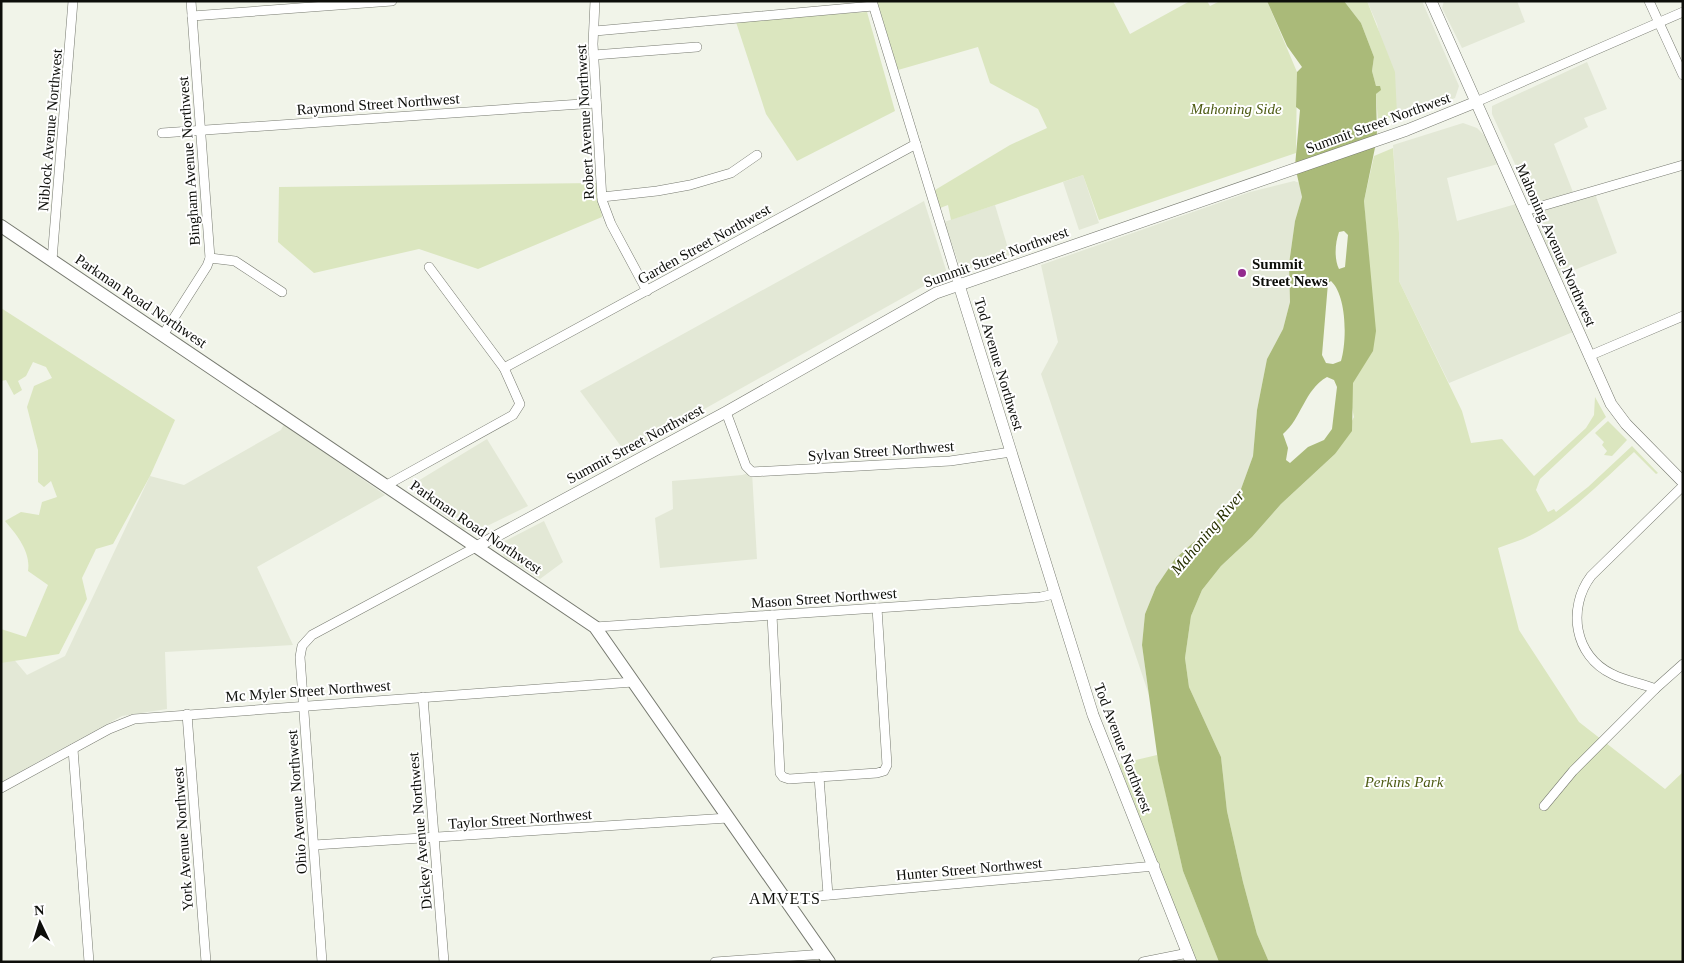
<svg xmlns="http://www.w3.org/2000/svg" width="1684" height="963" viewBox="0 0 1684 963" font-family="'Times New Roman',serif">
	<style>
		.built { fill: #e3e8d6 }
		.green { fill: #dbe6bf }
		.water { fill: #aaba79; fill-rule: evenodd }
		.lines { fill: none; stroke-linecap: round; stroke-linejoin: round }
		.minor-casing { stroke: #777a70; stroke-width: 10 }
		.secondary-casing { stroke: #777a70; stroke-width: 12 }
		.primary-casing { stroke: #777a70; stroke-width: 14 }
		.minor { stroke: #fff; stroke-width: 9 }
		.secondary { stroke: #fff; stroke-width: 11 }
		.primary { stroke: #fff; stroke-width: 12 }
		.poi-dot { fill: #932a8e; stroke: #fff; stroke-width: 2 }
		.labels { text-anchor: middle; stroke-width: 4; stroke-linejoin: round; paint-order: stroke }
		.street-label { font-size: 15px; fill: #0d0e0a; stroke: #fff }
		.park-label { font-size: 15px; font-style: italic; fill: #4d5b13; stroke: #fff }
		.poi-label { font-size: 15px; font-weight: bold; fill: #0d0e0a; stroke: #fff; text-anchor: start }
		.water-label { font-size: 16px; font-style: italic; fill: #273000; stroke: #fff }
		.neighbourhood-label { font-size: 16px; letter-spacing: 1px; fill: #0d0e0a; stroke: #fff }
	</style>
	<rect width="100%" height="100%" fill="#f1f4e9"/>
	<g class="built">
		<path d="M1367,1h55l37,85 -4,12 -57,22 -21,-96z"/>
		<path d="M1444,1h73l8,21 -63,26 -20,-40z"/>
		<path d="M1587,62l20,47 -23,9 4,9 -34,17 19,48 -36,11 -5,-2 -40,-87v-8z"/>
		<path d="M1463,123l14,5 8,8 13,28 -51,14 10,43 59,-17 57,128 -124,51 -50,-102v-48l-6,-88z"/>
		<path d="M1083,175l16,48 -20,7 -16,-48z"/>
		<path d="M1294,181l6,2 2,14 -7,24 -6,43 1,38 -7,27 -16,30 -10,51 -4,46 -12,33 -26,34 -40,37 -19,27 -11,27 -3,31 7,50 -108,-321 17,-32 -17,-77 209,-73z"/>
		<path d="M1595,194l22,59 -58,23 -23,-54 2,-8 4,-3z"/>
		<path d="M924,201l23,72 -321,180 -46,-62z"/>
		<path d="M995,205l15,50 -40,13 -10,-1 -16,-45z"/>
		<path d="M284,424l101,71 -128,72 36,78 -128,7 2,57 -45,7 -121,66v-138l26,31 38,-19 85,-180 34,9 97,-55z"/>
		<path d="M487,439l41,67 -47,23 -10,2 -9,-2 -54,-42z"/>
		<path d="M752,472l5,87 -97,9 -5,-50 18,-9 -1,-28 70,-6z"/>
		<path d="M544,521l19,41 -23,17 -36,-22 -3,-6 4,-10z"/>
	</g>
	<g class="green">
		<path d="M877,1h236l17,33 60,-33h17l3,5 10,-5h47l30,71 -1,81 -197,67 -16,-45 -132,45 -3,-15 -8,3 -5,-18 75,-45 37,-17 -9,-19 -48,-26 -12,-36 -80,23z"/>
		<path d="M1344,1h23l28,71 2,43 -19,7 -2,-28 4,-4 -4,-4 -4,-15 2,-14 -13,-34z"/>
		<path d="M867,12l28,99 -98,50 -31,-47 -31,-95z"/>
		<path d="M1393,148l6,85v48l63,130 9,32 31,-4 32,37 52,-48 8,-13 1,-18 11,20 -66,62 -4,11 12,22 6,-3 2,3 32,-25 44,-41 26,27 -2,1 -22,-22c-34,31 -69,68 -111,87 -8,3 -17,6 -25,9l21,82 60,92 86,67 18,-17v190h-414l-12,-28 -14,-52 -16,-71 -6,-54 -32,-70 -4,-29 6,-42 11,-26 19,-24 31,-29 29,-33 54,-50 19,-37 -3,-14 2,-20 16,-121 -5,-61 10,-45z"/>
		<path d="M597,183l5,34 -124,52 -59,-20 -105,24 -36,-31 1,-55z"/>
		<path d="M1,308l174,112 -25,56 -37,68 -17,5 -14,29 5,21 -28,55 -58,9v-34l25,8 22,-52 -20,-14c3,-19 -11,-36 -23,-50l16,-9 18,3 3,-13 15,-5 -6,-16 -7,6 -6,-5v-32l-11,-43 7,-21 18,-8 -6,-11 -13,-5 -7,14 -8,5 4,9 -8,5 -8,-15 -5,1z"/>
		<path d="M1608,421l19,19 -15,16 -8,-1 3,-4 -5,-6 2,-3 -9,-9z"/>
		<path d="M1157,755l26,116 36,91h-23l-77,-198z"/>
	</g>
	<path class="water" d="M1267,1h77l17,22 13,34 -2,14 4,15h4l1,4 -5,4 1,44 -13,63 12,130 -3,20 -20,32 -1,48 -17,23 -54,50 -29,33 -31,29 -19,24 -11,26 -6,42 4,29 32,70 6,54 16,71 14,52 12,28h-50l-36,-91 -25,-110 -16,-116 3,-31 11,-27 19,-28 40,-36 26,-34 12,-33 4,-46 10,-51 16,-30 7,-27 -1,-38 6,-43 7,-24 -7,-31 5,-56 -4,-3 1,-35 5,-5 -15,-21zM1344,231l4,4 -3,32 -6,2c-5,-10 -4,-26 0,-37zM1331,281c16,15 16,60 10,80l-8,3 -7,-1 -4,-8 6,-72zM1327,377l7,3 3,7 -5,42 -8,11 -16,7 -18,16 -4,-3 2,-12 -5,-14c19,-16 21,-44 44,-57z"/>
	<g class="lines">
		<defs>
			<g id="minor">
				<path d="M595,1l-2,43 9,156 9,24 36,67"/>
				<path d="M872,1l87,284"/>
				<path d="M1649,1l34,74"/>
				<path d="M192,16l200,-15"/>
				<path d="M595,31l278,-25"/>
				<path d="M594,55l103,-8"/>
				<path d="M1476,102l207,-90"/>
				<path d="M162,133l434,-30"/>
				<path d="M602,197l55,-6 33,-6 41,-12 26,-18"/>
				<path d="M1525,211l158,-46"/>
				<path d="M210,258l25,3 47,31"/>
				<path d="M52,260l21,-259"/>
				<path d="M163,335l44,-69 3,-8 -19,-257"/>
				<path d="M1589,356l94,-40"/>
				<path d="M504,368l412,-224"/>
				<path d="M726,412l20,54 6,6 198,-11 61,-9"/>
				<path d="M385,486l128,-71 7,-11 -16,-36 -75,-101"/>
				<path d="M1683,486l-92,90c-24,32 -17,80 21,98 13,7 29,9 43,15l28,-25"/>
				<path d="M772,615l8,158 3,4 6,2 88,-6 7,-2 3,-6 -10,-157"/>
				<path d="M595,627l446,-30 13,-3"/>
				<path d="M423,697l21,265"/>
				<path d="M187,714l19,248"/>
				<path d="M73,749l16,213"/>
				<path d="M819,777l9,118"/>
				<path d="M1,788l108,-59 25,-10 499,-37"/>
				<path d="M1544,806l29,-35 82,-82"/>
				<path d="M314,845l414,-27"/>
				<path d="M785,899l370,-33"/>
				<path d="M322,962l-22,-305 2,-11 10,-11 164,-88"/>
				<path d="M715,962l109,-8"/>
				<path d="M1143,962l45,-9"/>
			</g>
			<g id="secondary">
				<path d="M1431,1l180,403 15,20 57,58"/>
				<path d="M959,285l134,430 98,247"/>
				<path d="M476,547l250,-135 210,-119 471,-163 69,-28"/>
			</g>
			<path id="primary" d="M1,226l594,401 234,335"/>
		</defs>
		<use href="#minor" class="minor-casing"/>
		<use href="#secondary" class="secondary-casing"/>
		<use href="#primary" class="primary-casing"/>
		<use href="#minor" class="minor"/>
		<use href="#secondary" class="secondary"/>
		<use href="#primary" class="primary"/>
	</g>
	<circle class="poi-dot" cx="1242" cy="273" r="5"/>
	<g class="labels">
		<g class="street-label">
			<text transform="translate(378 104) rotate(-4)" y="5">Raymond Street Northwest</text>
			<text transform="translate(585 122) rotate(-93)" y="5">Robert Avenue Northwest</text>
			<text transform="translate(1378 123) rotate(-20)" y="5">Summit Street Northwest</text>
			<text transform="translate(50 130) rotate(-85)" y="5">Niblock Avenue Northwest</text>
			<text transform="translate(189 161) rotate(-94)" y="5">Bingham Avenue Northwest</text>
			<text transform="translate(704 244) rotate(-29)" y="5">Garden Street Northwest</text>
			<text transform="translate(1556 245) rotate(66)" y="5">Mahoning Avenue Northwest</text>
			<text transform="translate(996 257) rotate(-20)" y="5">Summit Street Northwest</text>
			<text transform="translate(141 301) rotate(34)" y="5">Parkman Road Northwest</text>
			<text transform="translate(999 364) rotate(73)" y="5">Tod Avenue Northwest</text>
			<text transform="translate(635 444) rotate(-28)" y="5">Summit Street Northwest</text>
			<text transform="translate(881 451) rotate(-4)" y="5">Sylvan Street Northwest</text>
			<text transform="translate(476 527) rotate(34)" y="5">Parkman Road Northwest</text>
			<text transform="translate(824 598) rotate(-4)" y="5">Mason Street Northwest</text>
			<text transform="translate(308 691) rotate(-4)" y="5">Mc Myler Street Northwest</text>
			<text transform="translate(1123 748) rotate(69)" y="5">Tod Avenue Northwest</text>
			<text transform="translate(297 802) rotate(-94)" y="5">Ohio Avenue Northwest</text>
			<text transform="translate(520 819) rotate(-4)" y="5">Taylor Street Northwest</text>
			<text transform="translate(420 831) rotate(-95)" y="5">Dickey Avenue Northwest</text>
			<text transform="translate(183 839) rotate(-94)" y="5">York Avenue Northwest</text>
			<text transform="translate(969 869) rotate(-5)" y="5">Hunter Street Northwest</text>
		</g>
		<g class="park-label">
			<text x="1236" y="114">Mahoning Side</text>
			<text x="1404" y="787">Perkins Park</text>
		</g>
		<g class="poi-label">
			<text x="1252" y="269">Summit<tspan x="1252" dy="17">Street News</tspan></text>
		</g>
		<g class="water-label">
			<text transform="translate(1207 532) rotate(-50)" y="6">Mahoning River</text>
		</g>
		<g class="neighbourhood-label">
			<text x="785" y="904">AMVETS</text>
		</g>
	</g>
	<rect width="1684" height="963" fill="none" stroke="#0d0e0a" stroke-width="5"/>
	<g transform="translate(40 923) rotate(356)" stroke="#ffffff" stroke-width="4" paint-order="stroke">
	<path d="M0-4L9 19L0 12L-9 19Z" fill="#0d0e0a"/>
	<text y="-8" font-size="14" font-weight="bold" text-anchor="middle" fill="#0d0e0a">N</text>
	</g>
</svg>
